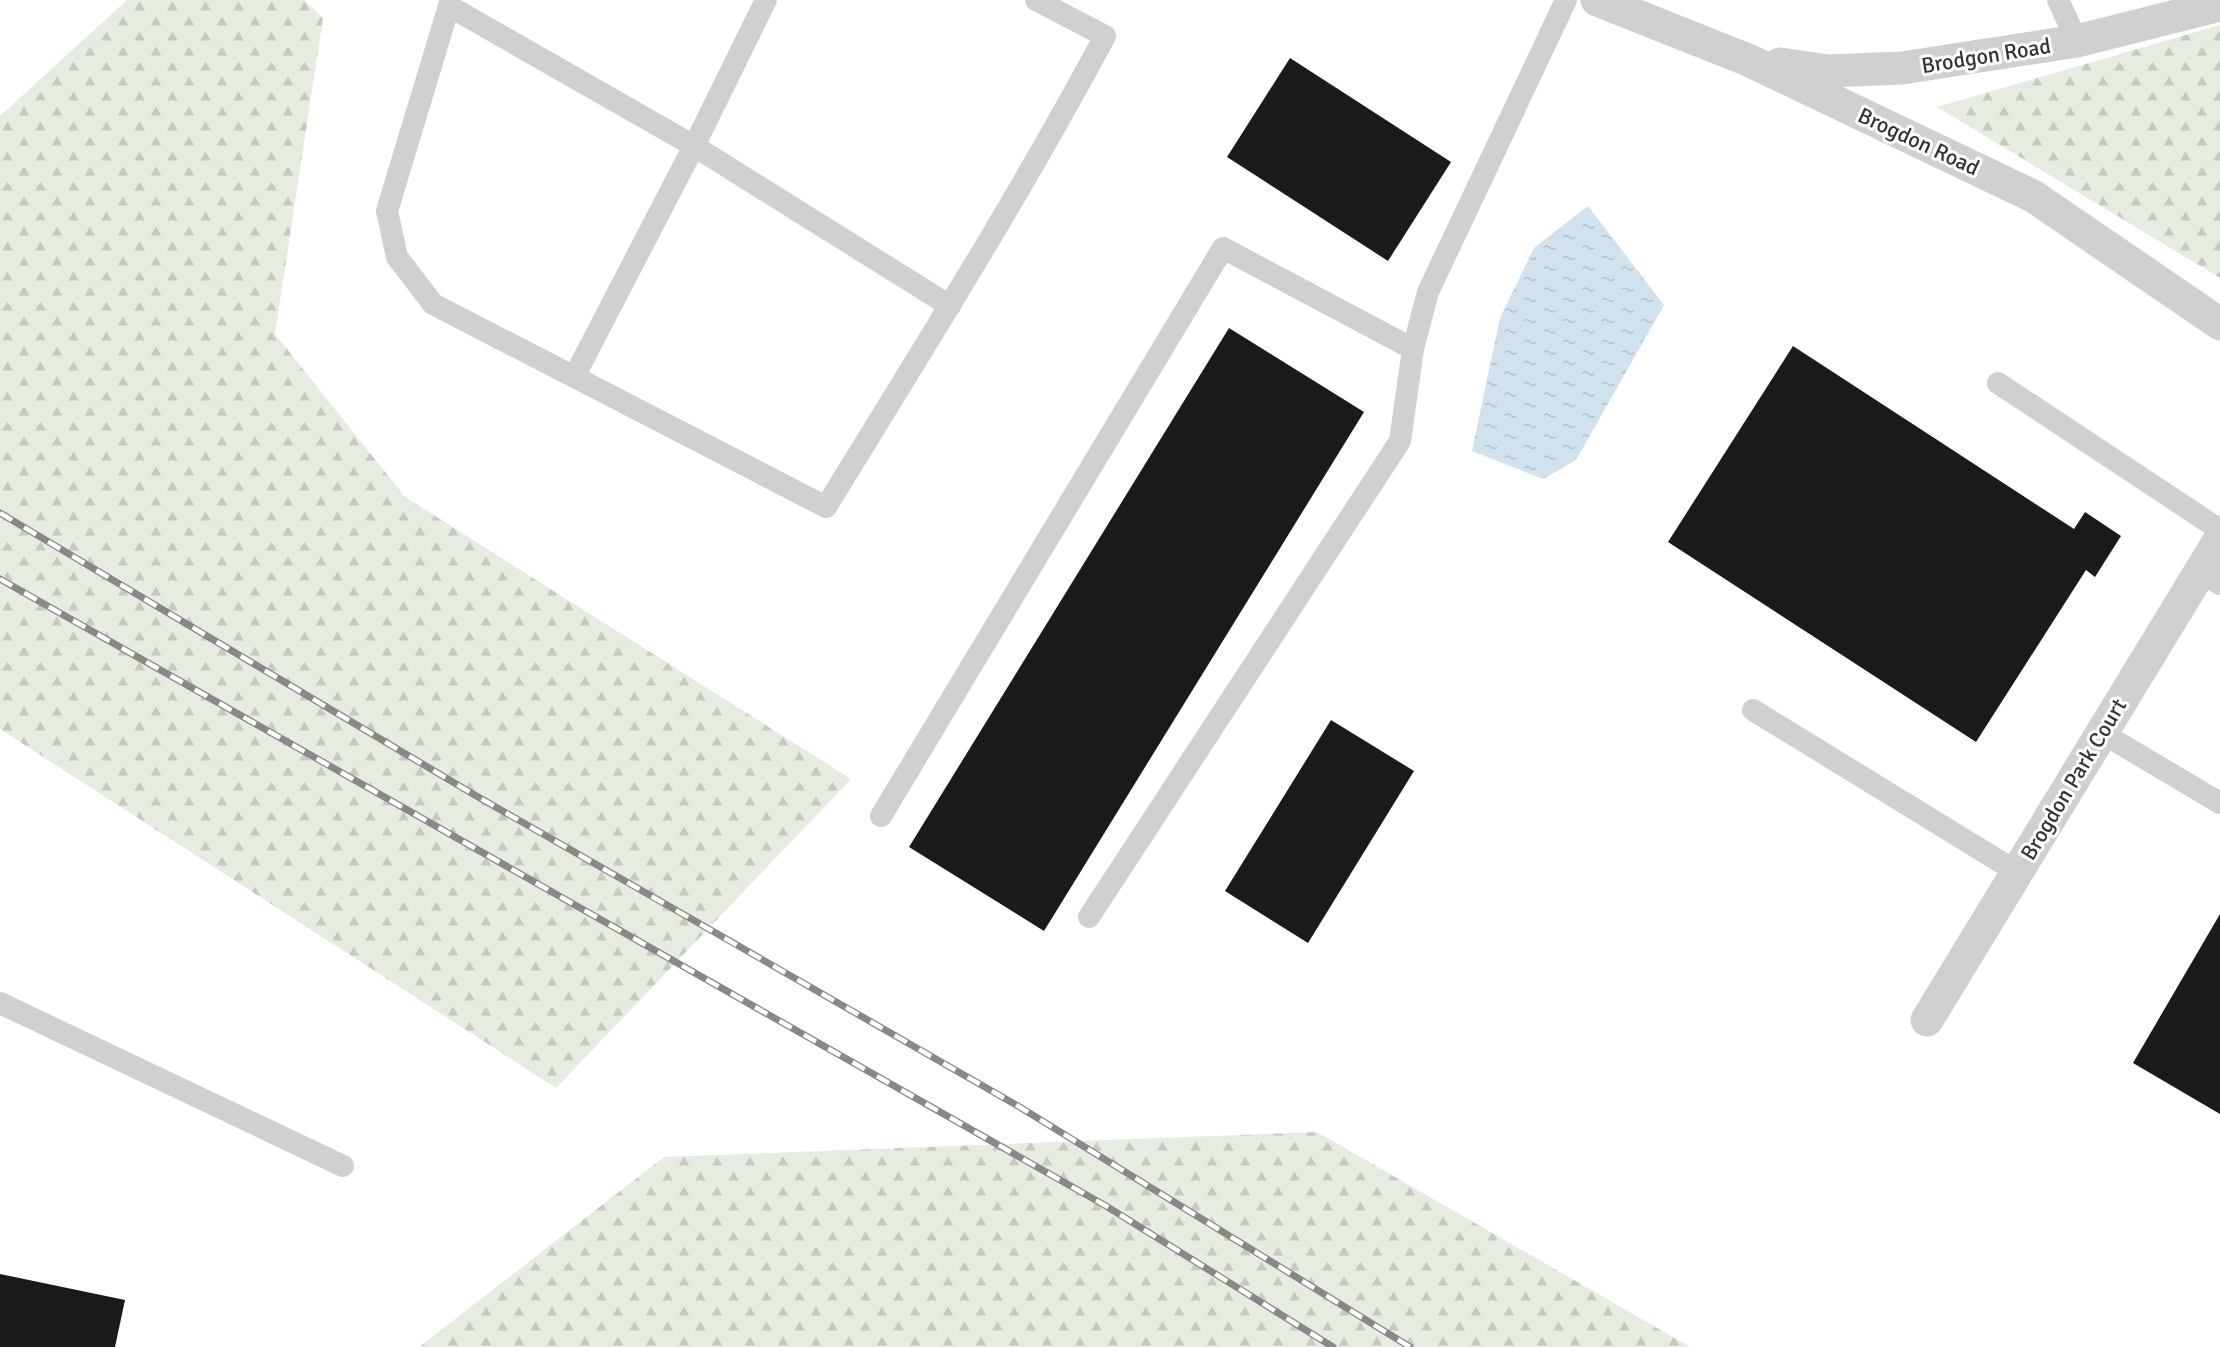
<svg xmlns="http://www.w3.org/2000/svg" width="2220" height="1347" viewBox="0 0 2220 1347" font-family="Signika,sans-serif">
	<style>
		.forest { fill: url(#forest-firs) }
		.water { fill: url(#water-ripples) }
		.building { fill: #1a1a1a }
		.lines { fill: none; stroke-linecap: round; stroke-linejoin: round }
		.lane { stroke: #d0d0d0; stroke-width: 22 }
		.street { stroke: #d0d0d0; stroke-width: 33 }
		.rail-casing { stroke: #888; stroke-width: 7 }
		.rail { stroke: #fff; stroke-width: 4.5; stroke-dasharray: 14; stroke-linecap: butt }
		.labels { text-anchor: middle; stroke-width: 6; stroke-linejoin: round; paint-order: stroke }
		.street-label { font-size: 22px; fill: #333; stroke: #fff }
	</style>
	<defs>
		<pattern id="forest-firs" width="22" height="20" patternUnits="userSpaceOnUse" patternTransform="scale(1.5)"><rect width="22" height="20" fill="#e6ecdf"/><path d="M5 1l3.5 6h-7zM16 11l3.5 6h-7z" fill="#c6cbc0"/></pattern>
		<pattern id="water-ripples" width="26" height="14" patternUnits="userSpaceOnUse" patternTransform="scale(1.5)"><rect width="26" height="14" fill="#cfe2ee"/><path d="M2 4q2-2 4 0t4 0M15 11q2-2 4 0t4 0" fill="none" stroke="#b2c2cd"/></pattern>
	</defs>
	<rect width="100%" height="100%" fill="#fff"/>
	<g class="forest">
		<path d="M127,0h177l19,18 -48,316 130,163 446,282 -295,309 -556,-359v-613z"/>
		<path d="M2220,25v253l-283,-171z"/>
		<path d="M1317,1132l373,215h-1271l245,-190z"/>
	</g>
	<path class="water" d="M1588,206l76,99 -88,155 -33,19 -71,-28 28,-133 34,-70z"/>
	<g class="building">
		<path d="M1290,58l161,104 -63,99 -161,-104z"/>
		<path d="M1229,328l135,84 -320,519 -135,-84z"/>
		<path d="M1793,346l281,183 11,-17 36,24 -26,41 -9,-7 -110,172 -308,-200z"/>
		<path d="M1331,720l83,51 -106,172 -83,-52z"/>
		<path d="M2220,914v200l-87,-51z"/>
		<path d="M0,1274l125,26 -10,47h-115z"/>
	</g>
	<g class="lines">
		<g class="lane">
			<path d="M766,0l-72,146 -245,-140 -62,205 10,46 36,47 393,203c95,-155 193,-310 279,-471l-69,-36"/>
			<path d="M2058,0l19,41"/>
			<path d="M574,377l120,-231 256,160"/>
			<path d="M1998,383l222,147"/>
			<path d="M2200,572l20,12"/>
			<path d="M1753,710l264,162"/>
			<path d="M2102,733l118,70"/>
			<path d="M881,816l342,-568 190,101"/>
			<path d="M1089,917l311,-476 13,-92 15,-57 138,-292"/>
			<path d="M0,1003l343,163"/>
		</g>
		<g class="street">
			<path d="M1597,0l151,60 285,136 187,128"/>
			<path d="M1780,64l49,7 73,-3 175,-27 143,-36"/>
			<path d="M1927,1020l293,-481"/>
		</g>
		<defs>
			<g id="rail">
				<path d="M0,513l473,281 545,312 392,241"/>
				<path d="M0,579l1106,627 227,141"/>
			</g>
		</defs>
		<use href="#rail" class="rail-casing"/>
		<use href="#rail" class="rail"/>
	</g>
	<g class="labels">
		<g class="street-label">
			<text transform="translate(1986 55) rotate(-9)" y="8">Brodgon Road</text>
			<text transform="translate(1919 141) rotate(25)" y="8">Brogdon Road</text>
			<text transform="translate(2073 779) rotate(-59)" y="8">Brogdon Park Court</text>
		</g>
	</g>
</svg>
